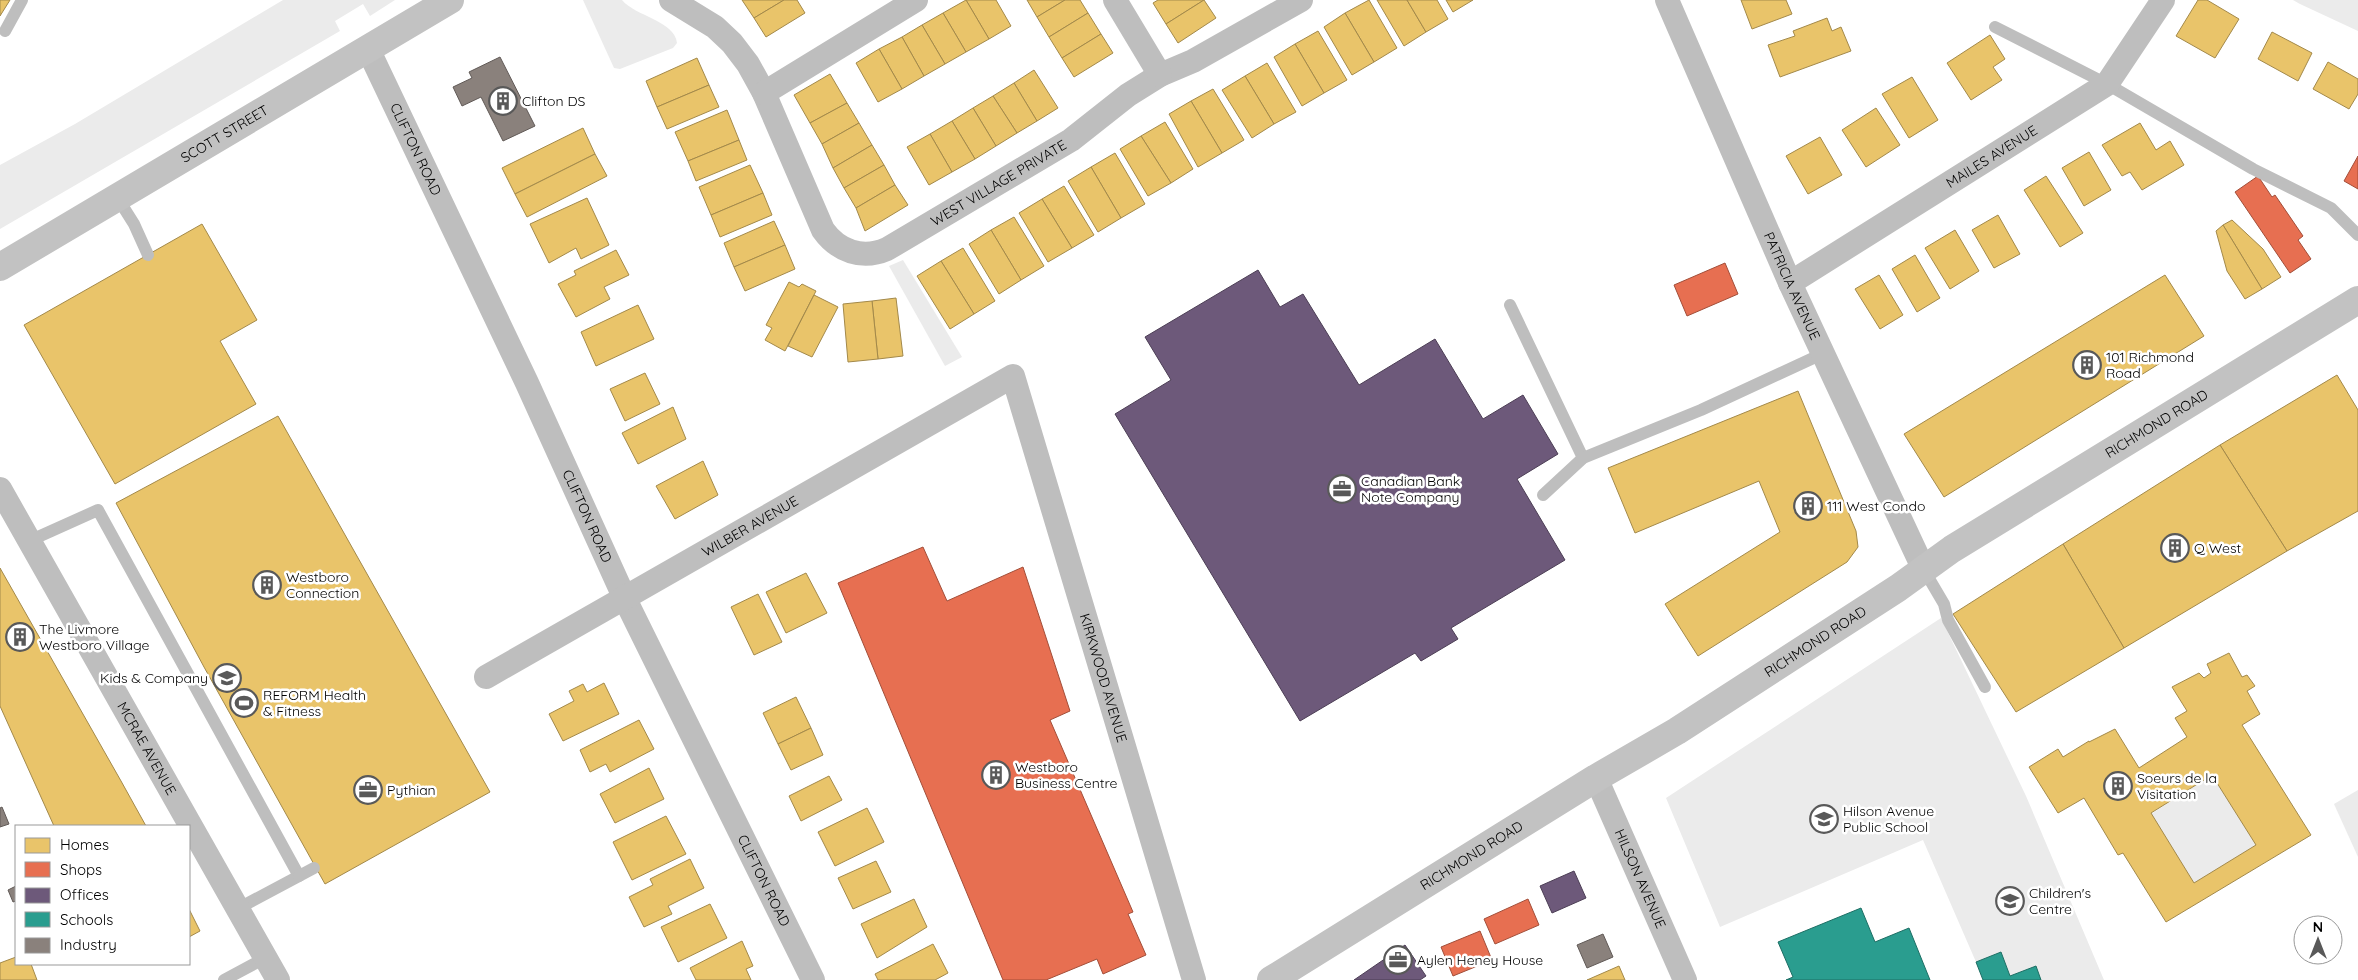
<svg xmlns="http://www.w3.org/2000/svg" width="2358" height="980" viewBox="0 0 2358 980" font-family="Quicksand,sans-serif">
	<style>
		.green { fill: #ebebeb }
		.homes { fill: #e9c46a; stroke: #a3894a; fill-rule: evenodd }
		.shops { fill: #e76f51; stroke: #a24e39 }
		.offices { fill: #6d597a; stroke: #4c3e55 }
		.schools { fill: #2a9d8f; stroke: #1d6e64 }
		.industry { fill: #8a817c; stroke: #615a57 }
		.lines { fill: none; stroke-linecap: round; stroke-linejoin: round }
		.service { stroke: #bebebe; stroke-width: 12 }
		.minor { stroke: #bebebe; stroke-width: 24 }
		.secondary { stroke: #c2c2c2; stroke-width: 28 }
		.labels { text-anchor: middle; stroke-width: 5; stroke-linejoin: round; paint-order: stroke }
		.poi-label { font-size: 14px; fill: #000; stroke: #fff; text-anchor: start }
		.street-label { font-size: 14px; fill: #000; stroke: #fff }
	</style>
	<rect width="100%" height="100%" fill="#fff"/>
	<g class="green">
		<path d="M283,0h112l-25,16 -7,-12 -28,17 5,10 -340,198v-64l75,-41z"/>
		<path d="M583,0h39c13,16 53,21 55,43l-4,5 -53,21 -6,-1z"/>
		<path d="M2293,0h65v31l-58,-27z"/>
		<path d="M903,260l59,97 -17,9 -56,-100z"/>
		<path d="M1941,618l85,178 78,184h-63l-6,-14 -25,10 -10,-24 -24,10 -53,-122 -203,87 -54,-129z"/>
		<path d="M2212,775l44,70 -62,38 -43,-69z"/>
		<path d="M2358,790v67l-24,-53z"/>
	</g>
	<g class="homes">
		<path d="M0,0h10l-10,16z"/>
		<path d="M742,0h42l-30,18z"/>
		<path d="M784,0h13l8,13 -39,24 -12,-19z"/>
		<path d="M966,0h30l15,26 -22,13z"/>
		<path d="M966,0l23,39 -23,13 -23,-39z"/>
		<path d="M1027,0h38l-28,17z"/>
		<path d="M1065,0h15l8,13 -39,24 -12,-20z"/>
		<path d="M1158,0h46l-38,24 -13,-21z"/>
		<path d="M1204,0l12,18 -38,25 -12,-19z"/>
		<path d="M1369,0l28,48 -23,14 -29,-49z"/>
		<path d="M1377,0h30l19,32 -22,14z"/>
		<path d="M1407,0h30l11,19 -22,13z"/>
		<path d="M1446,0h27l-20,12z"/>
		<path d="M1741,0h45l6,14 -40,15z"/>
		<path d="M2198,0h9l32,19 -24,39 -39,-22z"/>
		<path d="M943,13l23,39 -21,12 -23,-39z"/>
		<path d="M1088,13l13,21 -39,24 -13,-21z"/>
		<path d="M1345,13l29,49 -22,13 -28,-48z"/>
		<path d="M1827,18l5,13 9,-4 10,24 -71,26 -12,-32 27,-9 -2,-5z"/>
		<path d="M922,25l23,39 -21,12 -22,-39z"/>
		<path d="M1318,31l29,49 -23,13 -29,-49z"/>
		<path d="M2272,32l40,21 -14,28 -40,-22z"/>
		<path d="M1101,34l12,19 -39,24 -12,-19z"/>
		<path d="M1990,35l15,24 -12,8 9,13 -31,20 -24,-37z"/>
		<path d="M902,37l22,39 -22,13 -23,-40z"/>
		<path d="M1295,44l29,49 -22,13 -28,-49z"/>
		<path d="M879,49l23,40 -24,13 -22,-39z"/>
		<path d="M697,58l12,27 -52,22 -11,-26z"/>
		<path d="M2328,62l30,17v15l-9,15 -36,-20z"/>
		<path d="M1267,63l29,49 -22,12 -29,-48z"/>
		<path d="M1034,70l24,38 -21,13 -23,-38z"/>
		<path d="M830,74l17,29 -37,20 -16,-28z"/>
		<path d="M1245,76l29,48 -22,14 -30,-48z"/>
		<path d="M1912,77l26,43 -29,18 -27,-44z"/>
		<path d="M1014,83l23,38 -20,12 -24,-37z"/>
		<path d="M709,85l10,22 -52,22 -10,-22z"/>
		<path d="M1213,89l31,51 -22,13 -31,-52z"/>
		<path d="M993,96l24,37 -21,13 -23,-38z"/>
		<path d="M1191,101l31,52 -24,14 -29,-53z"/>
		<path d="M847,103l12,20 -37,21 -12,-21z"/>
		<path d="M973,108l23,38 -21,13 -23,-38z"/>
		<path d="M1876,108l24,37 -34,22 -24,-37z"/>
		<path d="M727,110l12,30 -51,21 -13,-29z"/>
		<path d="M952,121l23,38 -23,13 -22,-38z"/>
		<path d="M1165,122l28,47 -22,14 -30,-47z"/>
		<path d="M859,123l13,22 -39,23 -11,-24z"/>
		<path d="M2140,123l16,27 14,-9 14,24 -42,25 -12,-18 -8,4 -20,-31z"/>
		<path d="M583,128l12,26 -80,40 -13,-26z"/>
		<path d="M930,134l22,38 -23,13 -22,-38z"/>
		<path d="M1141,136l30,47 -23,13 -28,-47z"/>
		<path d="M1820,137l22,38 -34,19 -22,-38z"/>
		<path d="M739,140l8,20 -51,21 -8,-20z"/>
		<path d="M872,145l12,20 -40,23 -11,-20z"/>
		<path d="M2089,152l22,38 -27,16 -22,-38z"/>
		<path d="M1115,153l30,51 -24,14 -30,-51z"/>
		<path d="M595,154l12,22 -80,41 -12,-23z"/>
		<path d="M750,165l13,28 -52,22 -12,-28z"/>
		<path d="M884,165l11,20 -39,23 -12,-20z"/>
		<path d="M1091,167l30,51 -23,14 -30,-51z"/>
		<path d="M2046,176l37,57 -23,14 -36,-57z"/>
		<path d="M895,185l13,20 -43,26 -9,-23z"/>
		<path d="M1064,186l30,49 -22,13 -30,-49z"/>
		<path d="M763,193l9,22 -52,22 -9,-22z"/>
		<path d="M587,198l22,47 -28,14 -5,-11 -27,15 -19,-39z"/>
		<path d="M1042,199l30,49 -24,14 -29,-49z"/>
		<path d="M1998,215l22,39 -26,14 -22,-38z"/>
		<path d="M1014,217l30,49 -23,14 -30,-50z"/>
		<path d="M2232,220l31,29 18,28 -19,12 -39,-64z"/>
		<path d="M774,221l11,24 -51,22 -10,-24z"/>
		<path d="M202,224l55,96 -37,21 36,63 -141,80 -91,-159z"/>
		<path d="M2223,225l39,64 -17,10 -18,-28 -11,-40z"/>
		<path d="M991,230l30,50 -22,14 -30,-50z"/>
		<path d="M1955,230l24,41 -29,18 -25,-41z"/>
		<path d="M785,245l10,24 -50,22 -11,-24z"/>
		<path d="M963,248l32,53 -21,13 -33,-53z"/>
		<path d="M616,250l13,25 -25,12 6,12 -34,18 -18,-33 18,-9 -2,-4z"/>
		<path d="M1915,255l25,43 -23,14 -25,-43z"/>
		<path d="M941,261l33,53 -24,15 -33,-53z"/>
		<path d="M1879,275l24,40 -23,14 -25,-40z"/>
		<path d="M2165,275l39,61 -260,161 -40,-63z"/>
		<path d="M789,282l10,5 3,-3 14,7 -31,60 -20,-11 7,-12 -6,-3z"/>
		<path d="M814,295l24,12 -26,50 -24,-11z"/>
		<path d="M896,298l7,58 -25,3 -6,-58z"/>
		<path d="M872,301l6,58 -30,3 -5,-58z"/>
		<path d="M638,305l16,34 -58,27 -15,-34z"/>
		<path d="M645,373l15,31 -35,17 -15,-32z"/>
		<path d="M2337,375l21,35v101l-71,40 -67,-106z"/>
		<path d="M1798,391l58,140 2,16 -11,15 -149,94 -33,-52 115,-72 -21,-51 -124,52 -27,-65z"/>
		<path d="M673,407l13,32 -48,25 -16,-31z"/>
		<path d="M278,416l212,376 -165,92 -121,-217 -88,-164z"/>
		<path d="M2220,445l67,106 -163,97 -61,-104z"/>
		<path d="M703,461l15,34 -43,24 -19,-33z"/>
		<path d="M2063,544l61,104 -108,64 -63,-98z"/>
		<path d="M0,568l121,213 25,45h-92l-54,-120z"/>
		<path d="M806,573l21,40 -41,20 -20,-41z"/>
		<path d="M758,594l24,48 -28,13 -23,-48z"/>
		<path d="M2229,653l13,24 5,-2 8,11 -8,5 13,23 -18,11 69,110 -145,87 -43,-69 -5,2 -34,-57 -26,15 -29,-46 29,-18 5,8 26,-16v1l26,-13 24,39 48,-31 -12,-19 12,-7 -15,-24 27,-14 5,5 7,-5 -4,-9zM2212,775l44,70 -62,38 -43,-70z"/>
		<path d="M604,683l15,31 -56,27 -14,-27 25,-13 -5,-10 14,-7 4,8z"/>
		<path d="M796,697l15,31 -33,16 -15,-31z"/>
		<path d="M639,720l15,29 -44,23 -4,-8 -16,8 -10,-22z"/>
		<path d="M811,728l12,27 -32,15 -13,-26z"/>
		<path d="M649,768l15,31 -49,24 -15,-29z"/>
		<path d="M829,776l13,24 -41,21 -12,-25z"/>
		<path d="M867,808l17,34 -49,24 -17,-34z"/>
		<path d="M666,816l20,38 -54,26 -19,-38z"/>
		<path d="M690,859l14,29 -36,18 4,8 -28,13 -15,-30 24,-12 -3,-6z"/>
		<path d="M876,861l15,31 -38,17 -15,-31z"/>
		<path d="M914,899l13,28 -50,31 -16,-34z"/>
		<path d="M710,904l17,34 -49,24 -17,-35z"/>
		<path d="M189,909l11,22 -11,6z"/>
		<path d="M742,941l11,25 -7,3 5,11h-55l-6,-12z"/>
		<path d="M933,944l15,29 -13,7h-57l-3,-6z"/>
		<path d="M16,957v7h15l6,16h-37v-17z"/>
		<path d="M1619,966l6,14h-38z"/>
	</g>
	<g class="shops">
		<path d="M2358,156v33l-14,-8z"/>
		<path d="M2258,176l14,21 3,-2 28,41 -5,4 13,19 -21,14 -55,-81z"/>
		<path d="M1725,263l13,31 -51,22 -13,-31z"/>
		<path d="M923,547l24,54 76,-34 47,144 -20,9 83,192 -5,2 18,41 -43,19 -6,-15 -51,21h-43l-165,-397z"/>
		<path d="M1528,899l11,26 -44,19 -11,-25z"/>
		<path d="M1480,931l12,29 -39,16 -12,-29z"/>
	</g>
	<g class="offices">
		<path d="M1258,270l22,37 23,-13 56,91 76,-46 48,80 40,-24 35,59 -41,25 48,81 -114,68 7,11 -37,22 -6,-8 -115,68 -185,-307 56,-34 -26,-43z"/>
		<path d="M1574,871l12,27 -34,15 -12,-27z"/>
		<path d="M1405,945l21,31 -6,4h-66z"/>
	</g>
	<g class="schools">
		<path d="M1861,908l14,34 34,-14 21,52h-144l7,-3 -15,-35z"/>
		<path d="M2001,952l9,24 26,-10 5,14h-58l-7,-18z"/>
	</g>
	<g class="industry">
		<path d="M500,57l35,69 -32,15 -22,-44 -19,9 -9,-19 19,-9 -3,-6z"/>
		<path d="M2,807l7,17 -9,3v-19z"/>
		<path d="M16,886v15l-3,1 -5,-12z"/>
		<path d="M1603,934l10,23 -26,11 -10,-23z"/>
	</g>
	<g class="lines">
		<g class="service">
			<path d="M1995,27l112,57 146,85 78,39 27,27"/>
			<path d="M5,31l17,-31"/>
			<path d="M117,197l17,27 14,31"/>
			<path d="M1510,305l73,153"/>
			<path d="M1543,495l40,-37 118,-48 121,-56"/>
			<path d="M29,541l69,-31 201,366 -62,33"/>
			<path d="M1924,570l20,34 4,16 37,67"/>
			<path d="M299,876l15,-8"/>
			<path d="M224,980l41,-22"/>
		</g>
		<g class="minor">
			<path id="s1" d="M671,0l44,27 17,16 16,21 16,29 59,137c15,21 39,30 64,19l184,-109 57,-45 32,-20 33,-14 108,-61"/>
			<path d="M1115,0l45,75"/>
			<path id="s2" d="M1667,0l123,283 134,287"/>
			<path id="s3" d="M368,49l159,334 98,216 188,381"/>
			<path d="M764,93l152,-93"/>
			<path id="s4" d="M1790,283l317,-199 56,-84"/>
			<path id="s5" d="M0,489l278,491"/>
			<path id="s6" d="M486,677l527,-301 181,604"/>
			<path id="s7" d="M1596,778l89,202"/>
		</g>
		<g class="secondary">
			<path id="s8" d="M0,267l450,-267"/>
			<path id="s9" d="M1271,980l325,-202 81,-47 221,-143 54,-39 406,-249"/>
		</g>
	</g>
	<defs>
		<symbol id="building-ring" viewBox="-11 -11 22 22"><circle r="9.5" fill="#fff" stroke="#595959" stroke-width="1.5"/><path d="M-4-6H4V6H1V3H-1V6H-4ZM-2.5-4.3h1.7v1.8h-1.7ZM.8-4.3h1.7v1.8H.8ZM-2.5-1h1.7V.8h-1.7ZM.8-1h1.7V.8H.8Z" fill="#595959"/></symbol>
		<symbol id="office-ring" viewBox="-11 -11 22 22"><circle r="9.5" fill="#fff" stroke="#595959" stroke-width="1.5"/><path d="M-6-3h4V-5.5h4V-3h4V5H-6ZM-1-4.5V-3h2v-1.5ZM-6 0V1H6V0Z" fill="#595959"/></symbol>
		<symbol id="school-ring" viewBox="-11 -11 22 22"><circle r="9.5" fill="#fff" stroke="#595959" stroke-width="1.5"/><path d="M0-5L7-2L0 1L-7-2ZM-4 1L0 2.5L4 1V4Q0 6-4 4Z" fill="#595959"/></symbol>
		<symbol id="stadium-ring" viewBox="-11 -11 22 22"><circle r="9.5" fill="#fff" stroke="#595959" stroke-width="1.5"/><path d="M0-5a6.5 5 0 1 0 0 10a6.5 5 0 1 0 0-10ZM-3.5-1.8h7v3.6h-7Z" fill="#595959"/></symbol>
	</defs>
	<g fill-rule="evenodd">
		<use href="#building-ring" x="487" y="85" width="32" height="32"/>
		<use href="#building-ring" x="2071" y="349" width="32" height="32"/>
		<use href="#office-ring" x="1326" y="473" width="32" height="32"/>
		<use href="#building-ring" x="1792" y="490" width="32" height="32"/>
		<use href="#building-ring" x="2159" y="532" width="32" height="32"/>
		<use href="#building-ring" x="251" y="569" width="32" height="32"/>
		<use href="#building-ring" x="4" y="621" width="32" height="32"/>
		<use href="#school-ring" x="211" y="662" width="32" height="32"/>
		<use href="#stadium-ring" x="228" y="687" width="32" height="32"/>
		<use href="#building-ring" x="980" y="759" width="32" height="32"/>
		<use href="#building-ring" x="2102" y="770" width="32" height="32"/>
		<use href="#office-ring" x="352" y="774" width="32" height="32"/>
		<use href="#school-ring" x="1808" y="803" width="32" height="32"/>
		<use href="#school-ring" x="1994" y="885" width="32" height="32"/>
		<use href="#office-ring" x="1382" y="944" width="32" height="32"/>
	</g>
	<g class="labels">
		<g class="poi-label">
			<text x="522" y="106">Clifton DS</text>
			<text x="2106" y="362">101 Richmond<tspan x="2106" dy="16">Road</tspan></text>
			<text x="1361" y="486">Canadian Bank<tspan x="1361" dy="16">Note Company</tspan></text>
			<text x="1827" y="511">111 West Condo</text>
			<text x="2194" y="553">Q West</text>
			<text x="286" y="582">Westboro<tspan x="286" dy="16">Connection</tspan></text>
			<text x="39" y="634">The Livmore<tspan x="39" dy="16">Westboro Village</tspan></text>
			<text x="208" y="683" text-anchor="end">Kids &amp; Company</text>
			<text x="263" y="700">REFORM Health<tspan x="263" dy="16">&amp; Fitness</tspan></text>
			<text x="1015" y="772">Westboro<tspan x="1015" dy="16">Business Centre</tspan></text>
			<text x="2137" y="783">Soeurs de la<tspan x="2137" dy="16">Visitation</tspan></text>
			<text x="387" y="795">Pythian</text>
			<text x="1843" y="816">Hilson Avenue<tspan x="1843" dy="16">Public School</tspan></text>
			<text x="2029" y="898">Children's<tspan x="2029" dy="16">Centre</tspan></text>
			<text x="1417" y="965">Aylen Heney House</text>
		</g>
		<g class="street-label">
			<text dy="5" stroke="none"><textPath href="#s8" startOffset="261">SCOTT STREET</textPath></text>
			<text dy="5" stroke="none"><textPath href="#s3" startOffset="111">CLIFTON ROAD</textPath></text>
			<text dy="5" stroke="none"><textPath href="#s4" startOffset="238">MAILES AVENUE</textPath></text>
			<text dy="5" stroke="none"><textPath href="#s1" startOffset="486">WEST VILLAGE PRIVATE</textPath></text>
			<text dy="5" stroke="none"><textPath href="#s2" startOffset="312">PATRICIA AVENUE</textPath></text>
			<text dy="5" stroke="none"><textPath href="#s9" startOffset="1046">RICHMOND ROAD</textPath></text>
			<text dy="5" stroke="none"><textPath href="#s3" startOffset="516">CLIFTON ROAD</textPath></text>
			<text dy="5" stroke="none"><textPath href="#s6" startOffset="304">WILBER AVENUE</textPath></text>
			<text dy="5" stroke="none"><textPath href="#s9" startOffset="641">RICHMOND ROAD</textPath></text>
			<text dy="5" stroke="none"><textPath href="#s6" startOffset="922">KIRKWOOD AVENUE</textPath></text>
			<text dy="5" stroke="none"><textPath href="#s5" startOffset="298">MCRAE AVENUE</textPath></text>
			<text dy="5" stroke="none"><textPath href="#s9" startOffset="236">RICHMOND ROAD</textPath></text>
			<text dy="5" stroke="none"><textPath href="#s7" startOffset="110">HILSON AVENUE</textPath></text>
			<text dy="5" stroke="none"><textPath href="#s3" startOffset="921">CLIFTON ROAD</textPath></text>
		</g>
	</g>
	<rect x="15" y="825" width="175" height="140" fill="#ffffff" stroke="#999999"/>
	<rect x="25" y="838" width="25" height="15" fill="#e9c46a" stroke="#999999"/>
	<text x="60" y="850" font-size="15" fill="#000000">Homes</text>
	<rect x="25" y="862" width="25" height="15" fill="#e76f51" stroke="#999999"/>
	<text x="60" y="875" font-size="15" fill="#000000">Shops</text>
	<rect x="25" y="888" width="25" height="15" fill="#6d597a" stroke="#999999"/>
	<text x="60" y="900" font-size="15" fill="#000000">Offices</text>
	<rect x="25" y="912" width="25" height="15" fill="#2a9d8f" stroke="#999999"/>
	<text x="60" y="925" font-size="15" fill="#000000">Schools</text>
	<rect x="25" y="938" width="25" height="15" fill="#8a817c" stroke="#999999"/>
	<text x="60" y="950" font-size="15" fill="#000000">Industry</text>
	<g transform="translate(2318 940)"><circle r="24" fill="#ffffff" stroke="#999999"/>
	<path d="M0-4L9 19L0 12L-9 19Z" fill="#595959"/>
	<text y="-8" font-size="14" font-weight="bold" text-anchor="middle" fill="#000000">N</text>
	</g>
</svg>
